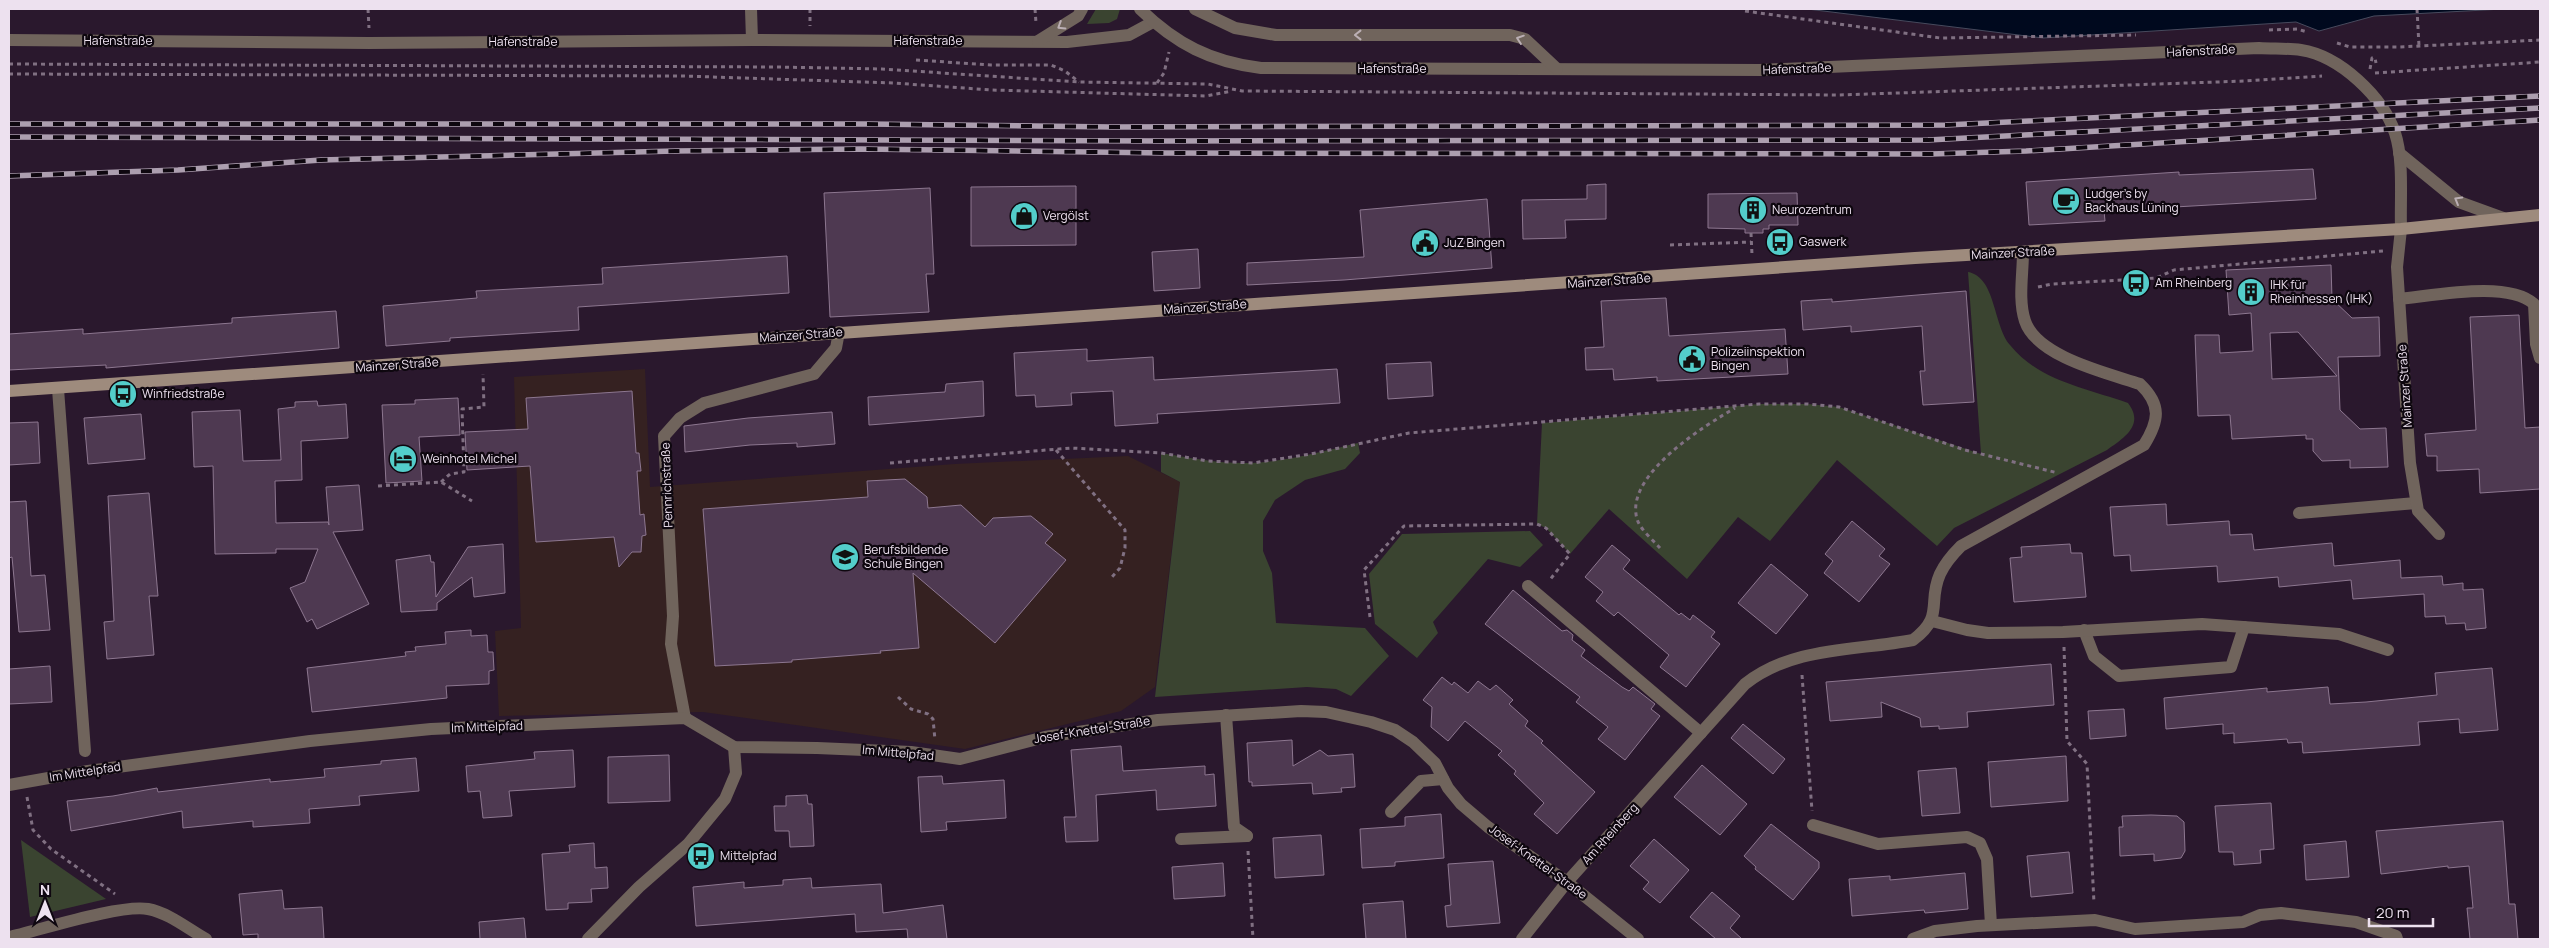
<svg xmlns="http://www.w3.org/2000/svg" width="2549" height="948" viewBox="0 0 2549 948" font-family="Manrope,sans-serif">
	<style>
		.education { fill: #352121 }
		.green { fill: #3a4430 }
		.water { fill: #00091e; stroke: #474a5d }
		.building { fill: #4e3951; stroke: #8d7790; fill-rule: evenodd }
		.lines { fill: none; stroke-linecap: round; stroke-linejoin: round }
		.path { stroke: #807082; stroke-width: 3; stroke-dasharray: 4 4; stroke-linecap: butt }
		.service { stroke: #70645c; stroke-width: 12 }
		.minor { stroke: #70645c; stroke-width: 12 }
		.tertiary { stroke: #70645c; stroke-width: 12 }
		.secondary { stroke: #9e8b7d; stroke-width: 12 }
		.rail-casing { stroke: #ac9eaf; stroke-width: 5.5 }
		.rail { stroke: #0e070f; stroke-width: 4; stroke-dasharray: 11; stroke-linecap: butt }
		.oneway { stroke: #bbafb4 }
		.labels { text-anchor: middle; stroke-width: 4.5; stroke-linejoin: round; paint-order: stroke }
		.street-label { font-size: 12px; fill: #ede1ef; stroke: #0e070f }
		.poi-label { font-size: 12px; fill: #ede1ef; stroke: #0e070f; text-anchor: start }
	</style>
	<rect width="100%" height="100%" fill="#2a182d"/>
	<path class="education" d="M645,369l5,118 305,-23 173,-8 52,26 -25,205 -34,24 -156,38 -262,-37 -204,4 -4,-85 26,-3 -7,-251z"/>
	<g class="green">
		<path d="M1096,9h24l-3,10 -8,4 -22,1z"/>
		<path d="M1968,272c28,5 25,53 42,73 29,36 76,43 118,58 17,22 -4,35 -21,47l-153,78 -17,18 -100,-86 -67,81 -32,-24 -51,62 -78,-70 -39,45 -24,-26 -9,-4 5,-101 217,-19h49l31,3 142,47z"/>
		<path d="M1358,443l2,10 -15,16 -40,11 -30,20 -12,21v30l9,22 4,50 89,5 24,28 -38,40 -15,-7 -29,-2 -152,10 25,-215 -19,-10v-19c30,5 60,11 91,10 36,-2 72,-12 106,-20z"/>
		<path d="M1530,531l13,14 -23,22 -32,-8 -55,63 5,11 -21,25 -42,-34 -6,-50 33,-40z"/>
		<path d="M21,840l85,59 -76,18z"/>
	</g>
	<path class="water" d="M1807,9h696l-129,7 -55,15 -23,-9 -253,16z"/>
	<g class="building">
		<path d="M2313,169l3,30 -212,12 1,10 -76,4 -3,-43 153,-10v3z"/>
		<path d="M1606,184v35l-41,1 1,18 -43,1 -1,-39 65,-1v-14z"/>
		<path d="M1076,186v59l-105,1v-59z"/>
		<path d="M930,188l4,86h-8l3,38 -99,5 -6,-124z"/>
		<path d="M1797,193l1,32h-29v4h-6v4h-18v-4l-37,-1v-34z"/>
		<path d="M1487,199l5,69 -148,12 -97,5v-22l117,-6 -4,-47z"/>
		<path d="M1198,249l2,39 -46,3 -2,-39z"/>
		<path d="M787,256l2,37 -211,14 1,23 -129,8v3l-64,5 -3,-40 94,-8 -1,-7 127,-7 -1,-16z"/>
		<path d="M2331,265l1,34 20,19 27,-1 1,39 -42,1 2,53 20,19 26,-1 2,39 -38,1v-8l-28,1 -9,-10v-12h-7v-4l-74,4 -2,-24 -32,1 -3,-81h24l1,18 33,-2 -2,-38 -22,2 -3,-45zM2298,332l39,44 -65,3 -2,-46z"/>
		<path d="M1966,291l8,111 -51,3 -3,-34h5l-3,-45 -71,6v-6l-48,4 -2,-29 31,-2v3z"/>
		<path d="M1666,298l3,38 116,-7 3,45 -131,7v-4l-43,3 -1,-11 -27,1 -1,-22 19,-1 -3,-46z"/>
		<path d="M336,311l3,37 -233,20v-3l-97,5v-36l74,-5v5l149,-11v-5z"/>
		<path d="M2519,315l6,113 15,-1v62l-60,4 -1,-24 -42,2v-15h-10l-2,-22 51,-4 -6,-113z"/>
		<path d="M1087,349v12l66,-4 1,23 183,-11 3,34 -183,11 1,9 -43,3 -2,-35 -42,2 1,12 -36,2 -1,-12 -19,1 -2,-43z"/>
		<path d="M1431,362l2,34 -45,3 -2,-35z"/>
		<path d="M983,381l1,35 -115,9 -1,-28 77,-5 1,-8z"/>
		<path d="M632,391l4,62h3l2,18h-4l3,44 4,-1 2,21 -4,1 -1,16h-9l-13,15 -5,-30 -78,5 -6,-76 -63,4 -2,-38 63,-3 -2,-31z"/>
		<path d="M458,398l2,37 -41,2 3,44 -36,2 -4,-78 33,-1v-4z"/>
		<path d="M317,401l1,5 28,-2 2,34 -47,3 1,39 -27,1 1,42 52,-1 1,3 -3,-38 33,-2 4,45 -30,2 36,72 -52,25 -5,-10 -5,3 -17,-34 15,-6 13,-33h-42v4l-61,1 -2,-88 -19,1 -2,-55 48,-2 3,51 38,-1 -3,-51 17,-2v-5z"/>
		<path d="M832,412l3,32 -38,3v-4l-47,2 -65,7 -1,-26 64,-8z"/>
		<path d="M141,414l4,45 -57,5 -4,-46z"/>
		<path d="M38,422l2,41 -31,2v-42z"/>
		<path d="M905,479l22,18 1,11 33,-3 24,22 8,-9 38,-2 22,18 -8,9 21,17 -71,83 -82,-70 6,75 -39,3 1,2 -89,7v2l-77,4 -12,-157 165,-12 -1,-16z"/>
		<path d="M149,493l9,103h-9l5,59 -47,4 -3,-37 10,-1 -6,-125z"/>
		<path d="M26,501l5,75 14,-1 5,55 -31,2 -7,-75 -3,1v-56z"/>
		<path d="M2166,504l1,21 62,-4 1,14 22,-1 2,16 78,-7 2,23 66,-6 1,18 41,-2 1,9 20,-2v7l20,-1 3,39 -20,2 -1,-7 -19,1 -1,-8 -20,1 -1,-23 -71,5 -2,-19 -72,7 -1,-10 -60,5 -1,-16 -86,5 -1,-16 -16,1 -4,-49z"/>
		<path d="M1852,521l33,28 -6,7 11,8 -31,38 -35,-29 9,-12 -8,-7z"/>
		<path d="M503,544l2,49 -31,4 -2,-20 -35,26v7l-36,2 -5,-52 34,-5 1,7h3l2,35 32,-50z"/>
		<path d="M2070,544l1,9h11l4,44 -72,5 -4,-44 12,-1 -1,-10z"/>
		<path d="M1612,545l18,15 -7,9 56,46 2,-2 9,7 3,-5 22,17 -4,5 9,7 -34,43 -26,-20 9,-12 -51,-43 -4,4 -18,-15 7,-9 -18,-15z"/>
		<path d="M1771,564l37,31 -32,39 -38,-31z"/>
		<path d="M1513,590l49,41 5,-1 6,5 -1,5 13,10 -4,6 41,31 7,4 4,-4 22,17 -4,5 9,7 -35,44 -27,-21 10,-12 -32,-25 4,-5 -95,-73z"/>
		<path d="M471,630v6l16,-1 1,17h5l1,18 -5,1v13l-43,2 1,12 -135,14 -5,-44 99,-12 -1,-4 11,-1 -1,-4 31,-3 -1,-12z"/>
		<path d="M2051,664l3,41 -87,7 1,15 -29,2v-3l-18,1 -1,-9 -39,-16 1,15 -52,4 -4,-39z"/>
		<path d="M50,666l2,36 -43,2v-35z"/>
		<path d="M2492,668l6,62 -38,3 -1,-14 -41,3 2,23 -117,8 -1,-11 -14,1 -1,-4 -53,4v-10l-11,1v-10l-57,5 -2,-31 82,-8 21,-2v4l61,-5 2,17 36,-2 71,-7 -2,-22z"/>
		<path d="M1442,677l10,8 2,-3 14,11 10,-12 12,9 6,-5 17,15 -4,4 19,17 -3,5 18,15 -2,2 54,49 -38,42 -23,-20 10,-11 -30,-29 2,-3 -18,-16 4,-4 -37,-30 -17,20 -17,-14 1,-20 -9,-7z"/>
		<path d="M2124,709l2,27 -36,3 -2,-28z"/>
		<path d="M1743,724l42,35 -12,15 -42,-36z"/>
		<path d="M1292,740l1,26 27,-16 8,6 25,-2 2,33 -14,1 1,4 -29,2 -1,-11 -60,3v-4h-3l-2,-39z"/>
		<path d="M1121,746l2,25 82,-5v9l9,-1 2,32 -59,4 -1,-20 -60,5 2,46 -32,1 -2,-25h12l-5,-67z"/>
		<path d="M573,750l2,37 -66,4 3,25 -29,2 -3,-27 -12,1 -2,-26 69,-7 -1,-7z"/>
		<path d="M669,755l1,46 -62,2v-46z"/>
		<path d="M2066,756l2,45 -77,6 -3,-45z"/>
		<path d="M416,758l3,33 -60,5 1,9 -51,4 1,14 -57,4v-6l-70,7 -1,-17 -111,20 -4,-30 46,-5 44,-8 1,4 112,-13v3l55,-5 -1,-8 57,-5v-3z"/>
		<path d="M1702,765l45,39 -27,31 -46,-38z"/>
		<path d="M1956,768l4,45 -38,3 -4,-45z"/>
		<path d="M942,776l1,8 61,-4 2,38 -60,4 1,8 -26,2 -3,-55z"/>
		<path d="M807,795l1,9h4l2,42 -24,1 -1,-16h-14l-1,-25h12v-10z"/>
		<path d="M2271,803l3,46 -14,1 1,13 -27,2 -1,-13h-14l-4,-46z"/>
		<path d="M1441,814l3,44 -49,4v4l-33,2 -2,-39 45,-3v-9z"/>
		<path d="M2151,815l26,1 7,6 1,29 -4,7 -27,3v-7l-34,2 -1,-29h4l-1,-11z"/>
		<path d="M2503,821l6,83h6l3,35h-48l-3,-31h6l-4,-42 -21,2v-2l-67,8 -5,-43z"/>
		<path d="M1771,824l48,38v6l-26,32 -38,-31 1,-2 -12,-11z"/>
		<path d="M1321,835l3,40 -49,3 -2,-40z"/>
		<path d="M1654,839l35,31 -29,33 -17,-14 6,-7 -19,-16z"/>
		<path d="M2346,841l3,36 -43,3 -2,-35z"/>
		<path d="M594,843l1,25 12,-1 1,21 -17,1 1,13 -24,1v6l-22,1 -4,-56 28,-2 -1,-7z"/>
		<path d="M2069,852l4,41 -42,4 -4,-41z"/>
		<path d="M1493,861l7,62 -53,4 -2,-21 6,-1 -3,-41z"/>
		<path d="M1223,863l2,33 -51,3 -2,-32z"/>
		<path d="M1965,873l3,36 -43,4 -1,-3 -72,6 -3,-37 41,-3v4z"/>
		<path d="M811,878l1,10 69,-4 2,29 60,-8 4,34h-39l-1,-10 -51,3 -1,-18 -159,12 -3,-39 51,-5v6l39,-3v-5z"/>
		<path d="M282,890l2,19 38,-2 2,32h-66v-5l-15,1 -4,-41z"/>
		<path d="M1712,892l28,24 -10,12 12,11h-26l-26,-22z"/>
		<path d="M1403,901l3,38h-40l-3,-35z"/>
		<path d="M524,918l2,21h-46l-1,-17z"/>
	</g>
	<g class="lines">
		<g class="path">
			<path d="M368,9l1,19"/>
			<path d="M810,9v17"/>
			<path d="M1035,9l1,14"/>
			<path d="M2417,9l2,37"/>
			<path d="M1745,11l195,27 196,-3"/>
			<path d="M2269,30l28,-1 10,3"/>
			<path d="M2337,43l13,4h49l141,-7"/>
			<path d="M916,60l75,5h60l14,6 14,11"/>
			<path d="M9,64l768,3 105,2 197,13 129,2 34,7 597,4 406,-14 77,-5"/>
			<path d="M2370,69l2,-11h3l1,5"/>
			<path d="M2375,73l165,-11"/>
			<path d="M9,74l674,2 210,7 99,7 214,6 26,-5"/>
			<path d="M1157,83l7,-10 5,-21"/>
			<path d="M1751,233l1,22"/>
			<path d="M1670,245l81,-3"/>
			<path d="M2038,287l14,-3 104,-6 18,-8 209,-19"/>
			<path d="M1056,450l69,80v18l-5,20 -8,9"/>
			<path d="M890,463l181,-15 90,5 47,8 45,2 58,-9 98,-21 350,-29h49l31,3 126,43 93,23"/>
			<path d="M441,482l9,-8 14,-2 -2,-63 22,-2 -1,-33"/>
			<path d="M378,486l63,-4 31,19"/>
			<path d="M1660,548c-9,-10 -23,-21 -24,-34 -6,-42 68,-88 99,-106"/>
			<path d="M1370,617l-6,-47 40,-44 133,-2 9,4 24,26 -21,27"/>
			<path d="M2064,647l3,94 20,23 7,139"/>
			<path d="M1802,675l10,136"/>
			<path d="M898,697l13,12 17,5 5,5 2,21"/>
			<path d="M27,797l6,33 18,19 64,45"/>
			<path d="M1248,851l5,88"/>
		</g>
		<g class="service">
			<path d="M751,9l1,31"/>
			<path d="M2399,299c34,-3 109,-19 135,5l2,40 4,14"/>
			<path d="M2299,513l117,-10"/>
			<path d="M2084,630l10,26 25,20 112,-9 13,-40"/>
			<path d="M1226,715l8,112 13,9"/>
			<path d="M1391,812l30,-31 22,-2"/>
			<path d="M1181,839l66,-3"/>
		</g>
		<g class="minor">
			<path d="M9,40l360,3 383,-3 315,2 62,-7 24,-13"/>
			<path d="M1038,41l40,-25 4,-7"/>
			<path d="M2401,229l-4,38 13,196 8,48 21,23"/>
			<path d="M58,389l27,362"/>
			<path d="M1528,586l173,147"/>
			<path d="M1932,621l35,9 21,3 75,-1 139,-8 137,10 49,16"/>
			<path d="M685,718l-14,-74 2,-28 -9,-180 16,-18 24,-15 110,-29 22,-26 3,-16"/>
			<path d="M9,785l79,-14 222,-30 121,-12 254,-11 49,29 83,1 94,4 49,7 85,-22 113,-17 143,-9 25,1 45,10 24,8 18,12 22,21 13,25 13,16 27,23 79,55 71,57"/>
			<path d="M1813,825l65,19 89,-7 13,6 7,16 4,66"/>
			<path d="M9,937c31,-7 112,-33 139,-28 21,4 40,20 58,30"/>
			<path d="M588,939l51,-52 49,-43 37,-45 11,-26 -2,-26"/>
			<path d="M1522,939l45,-57 178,-198c48,-38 111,-33 168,-44 32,-24 14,-37 27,-66 5,-11 12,-19 21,-28l183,-101c15,-24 18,-40 -4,-61 -33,-11 -103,-27 -115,-63 -7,-21 -2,-47 -2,-69"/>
			<path d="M1913,939l22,-8 42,-5 118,-6 40,9 108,-7 17,-7 21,-2 75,9 40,14 1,3"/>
		</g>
		<g class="tertiary">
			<path d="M1140,9c36,35 71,53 121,59l499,2 499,-22c14,1 28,0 42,2 39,6 82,47 94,83 9,27 5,68 6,96"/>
			<path d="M1195,9l40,19 41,7h234l15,4 32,30"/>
			<path d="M2399,153l60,49 44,16"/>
		</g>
		<path class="secondary" d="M9,391l1906,-133 486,-29 139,-14"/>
		<defs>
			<g id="rail">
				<path d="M9,124h858l245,3 834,-2 594,-29"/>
				<path d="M9,137l1154,4 765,-1 612,-32"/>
				<path d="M9,176l169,-6 143,-10 354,-9 186,-2 304,4 766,1 95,-3 514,-31"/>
			</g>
		</defs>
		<use href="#rail" class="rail-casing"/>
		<use href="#rail" class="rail"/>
	</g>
	<defs><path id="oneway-chevron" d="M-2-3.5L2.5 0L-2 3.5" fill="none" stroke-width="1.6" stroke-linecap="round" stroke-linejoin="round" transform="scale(1.25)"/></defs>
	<g class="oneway">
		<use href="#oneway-chevron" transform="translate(1061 26) rotate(148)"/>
		<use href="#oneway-chevron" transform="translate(1358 35) rotate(-180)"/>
		<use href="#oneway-chevron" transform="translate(1520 39) rotate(-161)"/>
		<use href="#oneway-chevron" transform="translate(2458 200) rotate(-150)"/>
	</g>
	<defs>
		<symbol id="cafe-disc" viewBox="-11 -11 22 22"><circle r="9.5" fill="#53cdca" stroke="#0e070f"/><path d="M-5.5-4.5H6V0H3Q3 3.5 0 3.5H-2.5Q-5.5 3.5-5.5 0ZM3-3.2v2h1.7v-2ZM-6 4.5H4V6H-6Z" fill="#111"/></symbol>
		<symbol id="building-disc" viewBox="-11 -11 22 22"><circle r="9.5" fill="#53cdca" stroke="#0e070f"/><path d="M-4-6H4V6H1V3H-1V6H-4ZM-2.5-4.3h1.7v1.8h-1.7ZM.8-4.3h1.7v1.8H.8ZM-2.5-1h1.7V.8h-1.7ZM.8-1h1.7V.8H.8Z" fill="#111"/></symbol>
		<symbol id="shop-disc" viewBox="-11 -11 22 22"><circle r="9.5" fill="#53cdca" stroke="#0e070f"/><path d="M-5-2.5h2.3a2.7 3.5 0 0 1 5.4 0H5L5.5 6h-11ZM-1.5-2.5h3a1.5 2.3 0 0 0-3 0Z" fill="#111"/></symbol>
		<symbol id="bus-disc" viewBox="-11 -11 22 22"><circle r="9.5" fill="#53cdca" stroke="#0e070f"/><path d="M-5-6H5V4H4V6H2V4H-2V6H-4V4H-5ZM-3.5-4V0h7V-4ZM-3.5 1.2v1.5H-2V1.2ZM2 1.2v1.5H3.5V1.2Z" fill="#111"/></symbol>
		<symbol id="civic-disc" viewBox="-11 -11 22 22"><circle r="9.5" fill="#53cdca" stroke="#0e070f"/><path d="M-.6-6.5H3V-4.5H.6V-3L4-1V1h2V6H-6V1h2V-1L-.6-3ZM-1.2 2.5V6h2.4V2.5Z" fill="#111"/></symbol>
		<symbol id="hotel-disc" viewBox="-11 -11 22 22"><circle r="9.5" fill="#53cdca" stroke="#0e070f"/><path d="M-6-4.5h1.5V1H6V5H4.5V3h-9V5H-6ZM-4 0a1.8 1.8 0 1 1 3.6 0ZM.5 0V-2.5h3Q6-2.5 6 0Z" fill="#111"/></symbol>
		<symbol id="school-disc" viewBox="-11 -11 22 22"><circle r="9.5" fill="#53cdca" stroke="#0e070f"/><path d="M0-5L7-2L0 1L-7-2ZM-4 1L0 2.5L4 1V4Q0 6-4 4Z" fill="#111"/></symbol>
	</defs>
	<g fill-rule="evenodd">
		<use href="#cafe-disc" x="2050" y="185" width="32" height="32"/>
		<use href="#building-disc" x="1737" y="194" width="32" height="32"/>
		<use href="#shop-disc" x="1008" y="200" width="32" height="32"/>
		<use href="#bus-disc" x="1764" y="226" width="32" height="32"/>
		<use href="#civic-disc" x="1409" y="227" width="32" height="32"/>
		<use href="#bus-disc" x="2120" y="267" width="32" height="32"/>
		<use href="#building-disc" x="2235" y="276" width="32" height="32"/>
		<use href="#civic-disc" x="1676" y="343" width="32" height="32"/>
		<use href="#bus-disc" x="107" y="378" width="32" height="32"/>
		<use href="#hotel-disc" x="387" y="443" width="32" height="32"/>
		<use href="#school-disc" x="829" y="541" width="32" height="32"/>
		<use href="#bus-disc" x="685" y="840" width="32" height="32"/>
	</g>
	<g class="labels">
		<g class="street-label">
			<text x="118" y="45">Hafenstraße</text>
			<text x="928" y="45">Hafenstraße</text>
			<text x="523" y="46">Hafenstraße</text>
			<text transform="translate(2201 51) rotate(-3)" y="4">Hafenstraße</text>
			<text x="1392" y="73">Hafenstraße</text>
			<text transform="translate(1797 69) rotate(-2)" y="4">Hafenstraße</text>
			<text transform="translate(2013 253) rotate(-3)" y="4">Mainzer Straße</text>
			<text transform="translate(1609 281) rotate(-4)" y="4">Mainzer Straße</text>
			<text transform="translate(1205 307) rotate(-4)" y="4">Mainzer Straße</text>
			<text transform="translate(801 335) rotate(-4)" y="4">Mainzer Straße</text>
			<text transform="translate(397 365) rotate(-4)" y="4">Mainzer Straße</text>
			<text transform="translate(2405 386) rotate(-94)" y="4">Mainzer Straße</text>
			<text transform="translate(667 485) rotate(-92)" y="4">Pennrichstraße</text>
			<text transform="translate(487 727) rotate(-2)" y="4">Im Mittelpfad</text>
			<text transform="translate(1092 730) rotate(-9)" y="4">Josef-Knettel-Straße</text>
			<text transform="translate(898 753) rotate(5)" y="4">Im Mittelpfad</text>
			<text transform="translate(85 772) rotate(-9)" y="4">Im Mittelpfad</text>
			<text transform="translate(1610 834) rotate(-48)" y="4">Am Rheinberg</text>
			<text transform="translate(1538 862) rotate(36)" y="4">Josef-Knettel-Straße</text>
		</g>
		<g class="poi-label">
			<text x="2085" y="198">Ludger's by<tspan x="2085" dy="14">Backhaus Lüning</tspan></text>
			<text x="1772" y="214">Neurozentrum</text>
			<text x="1043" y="220">Vergölst</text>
			<text x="1799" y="246">Gaswerk</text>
			<text x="1444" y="247">JuZ Bingen</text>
			<text x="2155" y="287">Am Rheinberg</text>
			<text x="2270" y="289">IHK für<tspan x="2270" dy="14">Rheinhessen (IHK)</tspan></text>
			<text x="1711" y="356">Polizeiinspektion<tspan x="1711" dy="14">Bingen</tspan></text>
			<text x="142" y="398">Winfriedstraße</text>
			<text x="422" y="463">Weinhotel Michel</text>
			<text x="864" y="554">Berufsbildende<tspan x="864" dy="14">Schule Bingen</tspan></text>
			<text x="720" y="860">Mittelpfad</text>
		</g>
	</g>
	<rect width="2549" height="948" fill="none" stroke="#ede1ef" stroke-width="20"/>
	<g transform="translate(45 903)" stroke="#0e070f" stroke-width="4" paint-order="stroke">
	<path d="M0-4L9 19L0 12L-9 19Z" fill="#ede1ef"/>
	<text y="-8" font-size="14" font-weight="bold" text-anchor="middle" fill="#ede1ef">N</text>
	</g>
	<path d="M2369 918v8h64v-8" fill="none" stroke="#ede1ef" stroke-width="2.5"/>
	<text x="2376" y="918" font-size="15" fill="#ede1ef" stroke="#0e070f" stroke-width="4" paint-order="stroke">20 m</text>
</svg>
